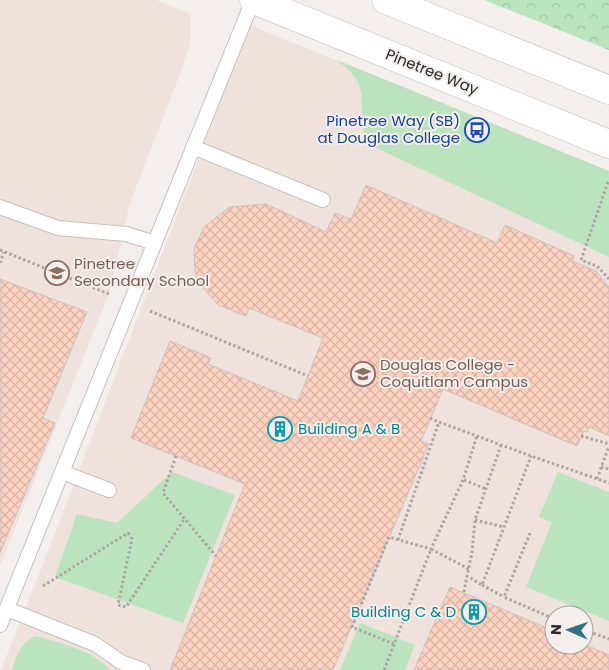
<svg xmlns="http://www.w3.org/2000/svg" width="609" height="670" viewBox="0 0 609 670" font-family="Poppins,sans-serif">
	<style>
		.built { fill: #efe1dc; fill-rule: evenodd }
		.grass { fill: #bbe4be }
		.park { fill: url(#park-crowns) }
		.building { fill: url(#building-cross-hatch); stroke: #c9c3c1 }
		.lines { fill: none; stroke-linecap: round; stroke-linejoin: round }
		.service-casing { stroke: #c6c1be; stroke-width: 16 }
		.secondary-casing { stroke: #c6c1be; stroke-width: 29 }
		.path { stroke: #aba6a5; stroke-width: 3; stroke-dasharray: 2.5 2.5; stroke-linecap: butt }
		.service { stroke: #fff; stroke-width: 14 }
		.secondary { stroke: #fff; stroke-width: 28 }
		.labels { text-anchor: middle; stroke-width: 4; stroke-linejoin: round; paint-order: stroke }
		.street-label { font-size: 15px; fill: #2d2b2a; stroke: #f4eeec }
		.transit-label { font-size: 15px; fill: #164399; stroke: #f4eeec; text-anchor: end }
		.education-label { font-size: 15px; fill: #785e54; stroke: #f4eeec; text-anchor: start }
		.culture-label { font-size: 15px; fill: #0d838f; stroke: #f4eeec; text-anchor: start }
	</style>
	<defs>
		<pattern id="park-crowns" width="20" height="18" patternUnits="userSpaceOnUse" patternTransform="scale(1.25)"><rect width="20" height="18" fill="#bbe4be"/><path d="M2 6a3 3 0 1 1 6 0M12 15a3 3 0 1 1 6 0" fill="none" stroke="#a1c4a3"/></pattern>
		<pattern id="building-cross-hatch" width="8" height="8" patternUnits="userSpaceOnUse" patternTransform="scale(1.25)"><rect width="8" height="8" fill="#fdd1bf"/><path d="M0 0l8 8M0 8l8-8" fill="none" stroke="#d9b4a4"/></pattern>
	</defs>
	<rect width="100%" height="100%" fill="#f4eeec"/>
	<g class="built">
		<path d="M0,0h156l34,14v29l-7,23 -53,137 -21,91 -109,272z"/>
		<path d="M250,25l359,146v499h-608l37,-93zM554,615h30v30h-30z"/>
	</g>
	<g class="grass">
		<path d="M337,60l272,111v86l-237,-111c-18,-19 -3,-46 -16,-67 -5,-8 -12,-13 -19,-19z"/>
		<path d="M172,472l63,23 -52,128 -128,-46 22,-63 40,9z"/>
		<path d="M558,472l51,20v129l-83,-34 26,-65 -13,-5z"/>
		<path d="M360,623l55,22 -10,25h-65z"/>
		<path d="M36,636c23,7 58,14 74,34h-98c5,-15 9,-28 24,-34z"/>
	</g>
	<path class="park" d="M484,0h125v50z"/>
	<g class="building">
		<path d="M366,185l131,58 8,-18 69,31 -2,5 24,10 13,16v149l-20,-9 -2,5 -3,-1 -7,15 -134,-57 -22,52 8,3 -96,226h-163l75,-186 -114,-46 39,-97 41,17 -3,6 90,37 25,-63 -74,-30 -3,8 -28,-11 -18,-21 -5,-12 -1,-24 11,-22 25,-19 36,-3 60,28 9,-19 16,6z"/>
		<path d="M0,279l87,33 -44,106 12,5 -55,130z"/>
		<path d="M450,587l104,44v14l30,-1 25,11v15h-195z"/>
	</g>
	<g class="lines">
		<defs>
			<g id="service">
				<path d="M193,147l130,53"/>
				<path d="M0,207l58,21 68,6 29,9"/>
				<path d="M62,472l47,18"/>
				<path d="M7,609l88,35 26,18 22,8"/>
				<path d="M0,625l253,-625"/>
			</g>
			<g id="secondary">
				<path d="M254,0l355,144"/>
				<path d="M386,0l223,90"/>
			</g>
		</defs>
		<use href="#service" class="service-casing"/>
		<use href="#secondary" class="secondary-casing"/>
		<g class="path">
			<path d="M608,182l-27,78 16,6 12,13"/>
			<path d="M0,250l109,44"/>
			<path d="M0,263l4,-11"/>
			<path d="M150,311l158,65"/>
			<path d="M430,418l9,4"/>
			<path d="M581,436l28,8"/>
			<path d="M501,445l-26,75 -3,32 -5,24 15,9 49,-129"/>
			<path d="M176,456l-13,37 53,63"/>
			<path d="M601,467l8,2"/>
			<path d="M597,479l12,-33"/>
			<path d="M464,480l22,9"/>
			<path d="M475,520l29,7"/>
			<path d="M530,533l-26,64 50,22"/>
			<path d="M398,540l41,-118 92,34 78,27"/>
			<path d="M482,585l22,12"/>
			<path d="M43,586l85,-53 4,6 -14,66 8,2 59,-89"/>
			<path d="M464,592l3,-16"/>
			<path d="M584,630l25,9"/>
			<path d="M394,644l-42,-17 37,-90 42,12 32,-69 14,-44"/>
			<path d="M384,670l47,-121 38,20"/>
		</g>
		<use href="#service" class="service"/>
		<use href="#secondary" class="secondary"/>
	</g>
	<defs>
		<symbol id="bus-ring" viewBox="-11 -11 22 22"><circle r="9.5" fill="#f4eeec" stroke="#1a4fb4" stroke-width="1.5"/><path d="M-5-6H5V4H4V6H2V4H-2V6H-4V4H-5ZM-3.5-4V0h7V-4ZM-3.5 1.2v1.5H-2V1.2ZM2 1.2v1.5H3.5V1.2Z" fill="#1a4fb4"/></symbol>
		<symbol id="school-ring" viewBox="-11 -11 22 22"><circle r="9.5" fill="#f4eeec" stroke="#8d6e63" stroke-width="1.5"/><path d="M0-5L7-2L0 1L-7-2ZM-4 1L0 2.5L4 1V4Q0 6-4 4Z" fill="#8d6e63"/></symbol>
		<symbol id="university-ring" viewBox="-11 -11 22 22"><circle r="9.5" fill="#f4eeec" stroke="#8d6e63" stroke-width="1.5"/><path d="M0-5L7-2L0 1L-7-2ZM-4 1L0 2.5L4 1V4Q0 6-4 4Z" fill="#8d6e63"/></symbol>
		<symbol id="building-ring" viewBox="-11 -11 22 22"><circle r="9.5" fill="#f4eeec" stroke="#0f9aa8" stroke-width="1.5"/><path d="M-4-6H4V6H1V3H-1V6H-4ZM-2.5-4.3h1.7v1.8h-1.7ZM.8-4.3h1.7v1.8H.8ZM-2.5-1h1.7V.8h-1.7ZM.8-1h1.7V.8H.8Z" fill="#0f9aa8"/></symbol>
	</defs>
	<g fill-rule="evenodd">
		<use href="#bus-ring" x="463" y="116" width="28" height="28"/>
		<use href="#school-ring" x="43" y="259" width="28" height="28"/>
		<use href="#university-ring" x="349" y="360" width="28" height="28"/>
		<use href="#building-ring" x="266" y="415" width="28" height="28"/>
		<use href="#building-ring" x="460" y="598" width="28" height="28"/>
	</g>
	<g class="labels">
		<g class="street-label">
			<text transform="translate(432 72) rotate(22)" y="5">Pinetree Way</text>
		</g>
		<g class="transit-label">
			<text x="460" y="126">Pinetree Way (SB)<tspan x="460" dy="17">at Douglas College</tspan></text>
		</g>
		<g class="education-label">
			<text x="74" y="269">Pinetree<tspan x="74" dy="17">Secondary School</tspan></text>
			<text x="380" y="370">Douglas College -<tspan x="380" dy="17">Coquitlam Campus</tspan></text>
		</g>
		<g class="culture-label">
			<text x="298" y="434">Building A &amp; B</text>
			<text x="456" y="617" text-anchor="end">Building C &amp; D</text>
		</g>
	</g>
	<g transform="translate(569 630) rotate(272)"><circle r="24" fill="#f4eeec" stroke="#a4a09e"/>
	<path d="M0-4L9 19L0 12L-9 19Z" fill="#307284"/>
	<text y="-8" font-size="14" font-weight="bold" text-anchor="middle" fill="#2d2b2a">N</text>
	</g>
</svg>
